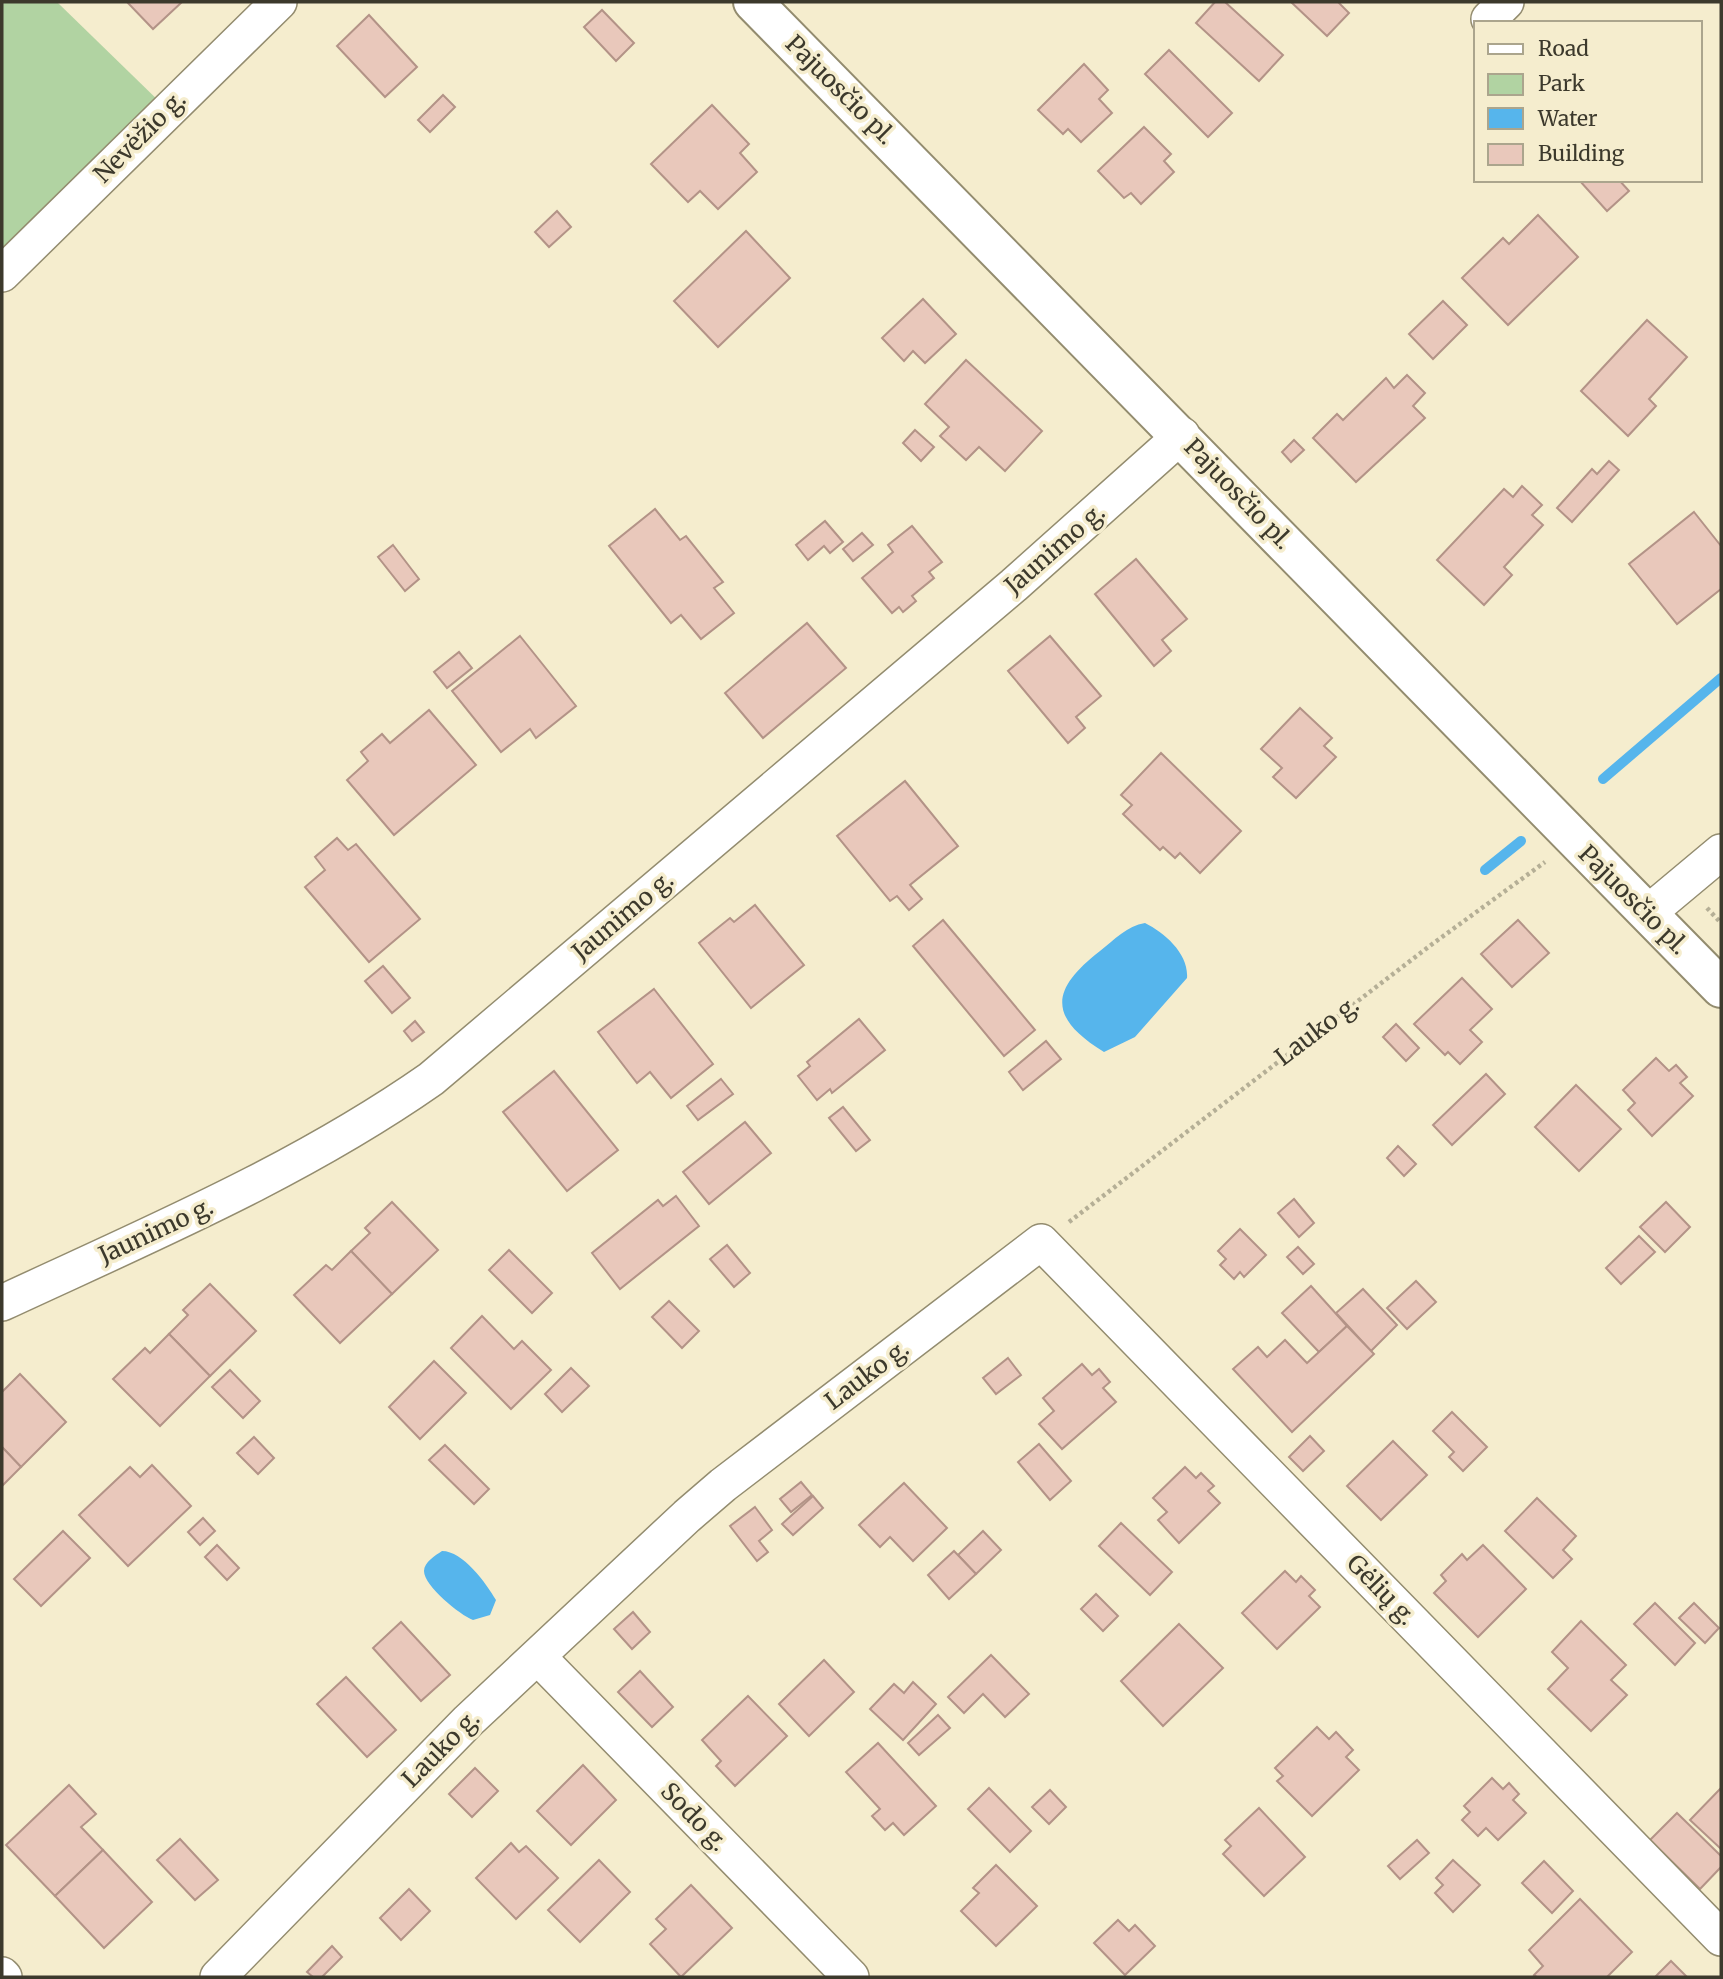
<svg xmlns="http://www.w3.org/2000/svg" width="1723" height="1979" viewBox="0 0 1723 1979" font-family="Merriweather,serif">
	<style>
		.green { fill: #b1d3a2 }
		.water { fill: #56b5ec }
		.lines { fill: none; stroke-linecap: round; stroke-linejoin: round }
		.stream { stroke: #56b5ec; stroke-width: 10 }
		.building { fill: #e9c8bb; stroke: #b39387; stroke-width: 2 }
		.minor-casing { stroke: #938c6f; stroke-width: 38 }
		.secondary-casing { stroke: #938c6f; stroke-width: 42 }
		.path { stroke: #b5af96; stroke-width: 4.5; stroke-dasharray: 3.5 3.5; stroke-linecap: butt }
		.minor { stroke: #fff; stroke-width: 35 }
		.secondary { stroke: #fff; stroke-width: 38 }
		.labels { text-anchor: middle; stroke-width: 7; stroke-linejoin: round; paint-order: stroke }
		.street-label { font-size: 24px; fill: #3c392c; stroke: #f5edce }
	</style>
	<rect width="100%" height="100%" fill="#f5edce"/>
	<path class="green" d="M2,2h55l110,107 -165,165z"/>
	<g class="water">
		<path d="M1145,923c20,10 44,31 42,55l-52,59 -31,15c-57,-35 -53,-63 -4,-101 14,-11 27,-25 45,-28z"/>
		<path d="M442,1551c21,0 44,32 54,49l-6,15 -17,5c-13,-5 -49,-34 -49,-49 0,-9 12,-16 18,-20z"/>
	</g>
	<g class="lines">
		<g class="stream">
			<path d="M1603,779l118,-101"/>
			<path d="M1485,870l36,-29"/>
		</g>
	</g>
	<g class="building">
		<path d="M127,2h55l-29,27z"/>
		<path d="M1215,2h10l58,53 -24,26 -63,-58z"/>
		<path d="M1291,2h47l11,11 -22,23z"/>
		<path d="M602,10l32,33 -18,18 -32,-34z"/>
		<path d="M369,15l48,52 -32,30 -48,-51z"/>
		<path d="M1169,50l63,63 -24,24 -63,-63z"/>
		<path d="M1084,64l24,26 -9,9 13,14 -31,29 -13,-13 -5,5 -25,-24z"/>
		<path d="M443,95l12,12 -25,25 -12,-12z"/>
		<path d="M712,105l37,39 -9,9 17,19 -39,37 -18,-18 -12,11 -37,-38z"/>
		<path d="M1144,127l27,27 -7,7 10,11 -33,32 -10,-11 -7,5 -26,-27z"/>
		<path d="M1579,180h40l10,11 -22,20z"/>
		<path d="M557,211l14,16 -22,20 -14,-15z"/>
		<path d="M1538,215l40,42 -70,68 -46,-47 41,-40 6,6z"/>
		<path d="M746,231l44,47 -72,69 -44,-46z"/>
		<path d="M923,299l33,35 -31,29 -12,-12 -9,10 -22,-23z"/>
		<path d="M1443,301l24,24 -34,34 -24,-25z"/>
		<path d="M1647,320l40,37 -38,42 7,7 -28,30 -47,-45z"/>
		<path d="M966,360l76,71 -37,40 -26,-24 -13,13 -26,-24 9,-9 -24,-23z"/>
		<path d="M1407,375l18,18 -12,13 12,12 -69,64 -43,-44 24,-24 6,6 43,-42 8,10z"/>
		<path d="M915,430l19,17 -13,14 -18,-18z"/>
		<path d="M1294,440l10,10 -13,12 -9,-10z"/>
		<path d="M1609,461l10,9 -47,52 -15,-14 35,-39 5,5z"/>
		<path d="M1522,486l20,19 -10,10 11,10 -39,42 8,8 -28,30 -47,-45 67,-71 9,8z"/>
		<path d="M655,509l25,31 6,-4 37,46 -9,6 20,25 -33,26 -20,-24 -10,8 -62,-77z"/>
		<path d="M1694,512l27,34v43l-44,35 -48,-60z"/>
		<path d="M825,521l18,21 -13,11 -6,-7 -16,14 -12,-15z"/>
		<path d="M912,526l30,36 -13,10 5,6 -22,18 4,5 -13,11 -4,-5 -7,6 -30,-35 31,-26 -5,-7z"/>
		<path d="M862,533l11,12 -20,16 -10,-12z"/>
		<path d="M393,545l26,34 -14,12 -27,-34z"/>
		<path d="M1136,559l51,60 -25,21 9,11 -17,15 -59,-72z"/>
		<path d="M807,623l39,45 -83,70 -38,-45z"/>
		<path d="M520,636l56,70 -40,32 -6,-9 -29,23 -49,-61z"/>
		<path d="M1050,636l51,60 -25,21 9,11 -17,15 -60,-72z"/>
		<path d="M459,652l13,16 -25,20 -13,-16z"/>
		<path d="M1300,708l32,30 -8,8 12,11 -40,41 -23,-21 9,-9 -21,-19z"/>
		<path d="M429,710l47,55 -82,70 -47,-55 21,-19 -7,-9 21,-18 8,9z"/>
		<path d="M1161,753l80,78 -41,42 -20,-20 -5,5 -12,-11 -3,3 -37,-36 9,-9 -11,-10z"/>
		<path d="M905,781l53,65 -48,39 12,14 -13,11 -12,-14 -7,5 -53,-65z"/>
		<path d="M337,838l11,12 8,-6 64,75 -51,43 -64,-75 20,-17 -10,-13z"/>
		<path d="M755,905l49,60 -53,43 -52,-65 31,-25 4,4z"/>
		<path d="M943,920l92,110 -31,26 -91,-110z"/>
		<path d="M1518,920l31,33 -37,34 -31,-33z"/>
		<path d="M383,966l27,32 -18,15 -27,-32z"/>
		<path d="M1462,978l30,31 -22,21 12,12 -22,22 -12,-12 -3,3 -31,-31z"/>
		<path d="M654,989l59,75 -42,34 -21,-26 -13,11 -39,-51z"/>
		<path d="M859,1019l26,31 -53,43 -2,-4 -13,11 -19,-24 12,-10 -3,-4z"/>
		<path d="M415,1021l9,11 -12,9 -8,-10z"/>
		<path d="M1396,1024l23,24 -13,13 -23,-24z"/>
		<path d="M1046,1041l15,18 -38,31 -14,-18z"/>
		<path d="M1656,1058l13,13 7,-6 11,12 -7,6 13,13 -41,40 -24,-26 7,-7 -12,-13z"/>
		<path d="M554,1071l64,79 -51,41 -64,-79z"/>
		<path d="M1486,1074l19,20 -53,51 -19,-20z"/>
		<path d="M721,1079l12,15 -35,26 -11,-14z"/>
		<path d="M1576,1085l45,44 -42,42 -44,-44z"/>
		<path d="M843,1107l27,33 -14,11 -27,-33z"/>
		<path d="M745,1122l26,31 -62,51 -26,-32z"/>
		<path d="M1398,1146l18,18 -12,12 -17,-18z"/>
		<path d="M676,1196l23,30 -79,63 -28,-36 66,-53 5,6z"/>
		<path d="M1294,1199l20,24 -15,14 -21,-24z"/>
		<path d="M392,1202l46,48 -46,44 -41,-43 19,-18 -5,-5z"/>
		<path d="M1666,1202l24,25 -25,25 -25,-25z"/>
		<path d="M1240,1229l26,26 -22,22 -4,-5 -6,7 -14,-14 6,-6 -8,-8z"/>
		<path d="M1639,1236l16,16 -34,32 -15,-16z"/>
		<path d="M727,1245l23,28 -16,14 -24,-28z"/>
		<path d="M1298,1247l16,17 -11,10 -16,-17z"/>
		<path d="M509,1250l43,43 -20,20 -43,-43z"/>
		<path d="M351,1251l41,43 -52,49 -46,-48 32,-30 6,5z"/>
		<path d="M1416,1281l20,21 -29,27 -20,-21z"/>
		<path d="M210,1284l46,47 -46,45 -41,-42 19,-19 -5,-5z"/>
		<path d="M1311,1286l36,40 -28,26 -37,-39z"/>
		<path d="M1363,1289l34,36 -26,26 -35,-38z"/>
		<path d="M669,1301l30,30 -17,17 -30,-31z"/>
		<path d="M482,1316l32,33 8,-8 29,29 -40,39 -60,-61z"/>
		<path d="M1347,1326l27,28 -82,78 -59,-63 25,-22 9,10 18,-17 22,23z"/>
		<path d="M169,1334l41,42 -50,50 -47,-47 32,-31 5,5z"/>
		<path d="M1008,1358l13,17 -25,19 -13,-16z"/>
		<path d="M434,1361l32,32 -46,46 -31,-32z"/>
		<path d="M1082,1364l10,11 7,-6 11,13 -7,6 13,14 -54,47 -23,-25 15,-13 -11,-13z"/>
		<path d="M571,1368l18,18 -27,26 -17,-18z"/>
		<path d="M230,1370l30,31 -17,17 -31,-31z"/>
		<path d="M20,1374l46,48 -45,45 -19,-20v-55z"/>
		<path d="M1452,1412l35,35 -24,24 -14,-14 5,-5 -21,-21z"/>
		<path d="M1310,1436l14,15 -21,20 -14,-14z"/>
		<path d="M254,1437l20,21 -16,16 -21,-21z"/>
		<path d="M1393,1441l34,34 -46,45 -34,-34z"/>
		<path d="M1039,1444l32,37 -21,19 -32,-38z"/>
		<path d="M445,1445l44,44 -15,15 -45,-44z"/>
		<path d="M2,1447l19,20 -19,19z"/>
		<path d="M152,1465l39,41 -63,60 -49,-51 51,-48 10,10z"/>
		<path d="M1185,1467l11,11 5,-5 13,13 -6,5 12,12 -41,40 -21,-23 9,-8 -14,-14z"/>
		<path d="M801,1482l11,13 -21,17 -11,-13z"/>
		<path d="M904,1483l43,45 -34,33 -23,-24 -10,10 -21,-22z"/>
		<path d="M813,1496l10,12 -30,27 -11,-11z"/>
		<path d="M1537,1498l39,38 -13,14 9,9 -19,19 -48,-47z"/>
		<path d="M755,1507l17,23 -13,11 9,11 -11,9 -27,-35z"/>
		<path d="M203,1518l12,13 -15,14 -12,-13z"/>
		<path d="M1121,1523l51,49 -22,23 -51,-49z"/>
		<path d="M63,1531l27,27 -49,48 -27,-27z"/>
		<path d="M983,1531l18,19 -25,24 -18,-19z"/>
		<path d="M217,1545l22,23 -12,12 -22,-23z"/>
		<path d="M1483,1545l43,44 -48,48 -44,-44 12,-12 -5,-6 21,-21 5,6z"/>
		<path d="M954,1551l22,23 -27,25 -21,-24z"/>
		<path d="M1285,1571l11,11 5,-6 14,14 -6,6 11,11 -43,42 -35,-36z"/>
		<path d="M1096,1594l22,22 -15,15 -22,-22z"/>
		<path d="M1655,1603l40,40 -20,22 -41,-41z"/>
		<path d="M1694,1603l25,25 -14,15 -26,-25z"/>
		<path d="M633,1612l17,20 -18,17 -18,-20z"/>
		<path d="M1581,1621l45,44 -15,15 16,15 -36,36 -43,-42 20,-21 -16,-16z"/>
		<path d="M401,1622l49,53 -29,26 -48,-53z"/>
		<path d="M1179,1624l44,44 -60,58 -42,-45z"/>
		<path d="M991,1655l38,39 -24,23 -22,-23 -19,19 -16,-16z"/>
		<path d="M824,1660l30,32 -45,44 -30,-32z"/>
		<path d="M640,1671l33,36 -21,20 -34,-35z"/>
		<path d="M346,1677l50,53 -29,27 -50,-53z"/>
		<path d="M913,1682l23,22 -33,36 -33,-31 24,-25 10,9z"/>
		<path d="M748,1696l39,40 -52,50 -19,-20 5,-5 -19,-21z"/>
		<path d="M938,1715l12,13 -31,27 -11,-12z"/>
		<path d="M1317,1727l12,12 7,-7 17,18 -7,7 13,13 -47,46 -35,-35 6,-5 -8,-8z"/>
		<path d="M878,1743l58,63 -32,29 -11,-12 -8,7 -13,-14 8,-7 -34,-37z"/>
		<path d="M583,1765l33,35 -45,45 -34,-34z"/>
		<path d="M475,1768l23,23 -26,26 -23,-23z"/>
		<path d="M1492,1778l11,11 6,-6 10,11 -6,6 13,13 -28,27 -12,-12 -8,8 -16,-16 8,-8 -6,-6z"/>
		<path d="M69,1785l27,29 -15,13 22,23 -48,46 -49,-51z"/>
		<path d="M989,1788l42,43 -21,21 -42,-43z"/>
		<path d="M1721,1788v61l-31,-29z"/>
		<path d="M1050,1790l16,17 -17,17 -17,-17z"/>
		<path d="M1259,1808l46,49 -41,39 -41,-42 8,-8 -6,-6z"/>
		<path d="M1677,1813l44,43v11l-21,22 -50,-49z"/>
		<path d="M180,1839l38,41 -23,20 -38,-40z"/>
		<path d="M1417,1840l12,13 -29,26 -12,-13z"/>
		<path d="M511,1843l8,9 7,-6 32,32 -42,41 -40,-41z"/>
		<path d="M103,1850l49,52 -48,46 -49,-52z"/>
		<path d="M599,1860l31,32 -50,50 -32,-32z"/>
		<path d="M1453,1860l27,25 -27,27 -18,-19 8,-8 -7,-7z"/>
		<path d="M1544,1861l29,30 -21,22 -30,-30z"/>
		<path d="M996,1865l41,41 -41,40 -35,-35 18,-18 -6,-5z"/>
		<path d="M691,1885l41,43 -51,49 -31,-33 16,-15 -10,-10z"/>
		<path d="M409,1889l21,22 -29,29 -21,-22z"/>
		<path d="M1580,1899l52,53 -25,25h-70l-3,-2 9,-9 -14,-16z"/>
		<path d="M1118,1920l11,11 6,-6 20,21 -30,29 -31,-32z"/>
		<path d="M332,1946l10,11 -20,20h-9l-6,-5z"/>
		<path d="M1671,1961l16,16h-32z"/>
	</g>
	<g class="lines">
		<defs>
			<g id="minor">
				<path d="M1489,19l17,-17"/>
				<path d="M2,274l277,-272"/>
				<path d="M1648,913l73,-61"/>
				<path d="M2,1303c146,-68 296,-131 429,-224l583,-494 168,-150"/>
				<path d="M538,1657l313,320"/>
				<path d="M2,1975l2,2"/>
				<path d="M218,1977l250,-256 219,-205 36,-31 318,-243 680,696"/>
			</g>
			<path id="secondary" d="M753,2l968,986"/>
		</defs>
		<use href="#minor" class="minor-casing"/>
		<use href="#secondary" class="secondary-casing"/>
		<g class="path">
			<path d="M1707,908l14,15"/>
			<path d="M1069,1222l362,-277 114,-83"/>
		</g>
		<use href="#minor" class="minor"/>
		<use href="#secondary" class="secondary"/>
	</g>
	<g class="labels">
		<g class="street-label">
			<text transform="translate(840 90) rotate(45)" y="8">Pajuosčio pl.</text>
			<text transform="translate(140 137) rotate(-45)" y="8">Nevėžio g.</text>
			<text transform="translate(1238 494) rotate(46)" y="8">Pajuosčio pl.</text>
			<text transform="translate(1055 549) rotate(-41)" y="8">Jaunimo g.</text>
			<text transform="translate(1633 900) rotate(45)" y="8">Pajuosčio pl.</text>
			<text transform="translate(623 916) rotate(-40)" y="8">Jaunimo g.</text>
			<text transform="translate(1317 1031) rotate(-37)" y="8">Lauko g.</text>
			<text transform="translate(156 1231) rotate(-25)" y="8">Jaunimo g.</text>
			<text transform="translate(867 1375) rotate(-37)" y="8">Lauko g.</text>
			<text transform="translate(1381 1590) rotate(46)" y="8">Gėlių g.</text>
			<text transform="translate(441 1749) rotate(-45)" y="8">Lauko g.</text>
			<text transform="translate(694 1817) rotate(46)" y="8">Sodo g.</text>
		</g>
	</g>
	<rect width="1723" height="1979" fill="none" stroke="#3c392c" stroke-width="7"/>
	<rect x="1474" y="21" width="228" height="161" fill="#f5edce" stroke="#aba58d" stroke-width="2"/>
	<rect x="1488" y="44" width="35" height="10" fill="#ffffff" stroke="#aba58d" stroke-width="2"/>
	<text x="1538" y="56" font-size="21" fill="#3c392c">Road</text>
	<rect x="1488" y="74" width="35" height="21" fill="#b1d3a2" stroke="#aba58d" stroke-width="2"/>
	<text x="1538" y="91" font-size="21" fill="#3c392c">Park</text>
	<rect x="1488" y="108" width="35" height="21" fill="#56b5ec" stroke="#aba58d" stroke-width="2"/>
	<text x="1538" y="126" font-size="21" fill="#3c392c">Water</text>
	<rect x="1488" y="144" width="35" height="21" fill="#e9c8bb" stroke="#aba58d" stroke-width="2"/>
	<text x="1538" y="161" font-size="21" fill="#3c392c">Building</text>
</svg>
